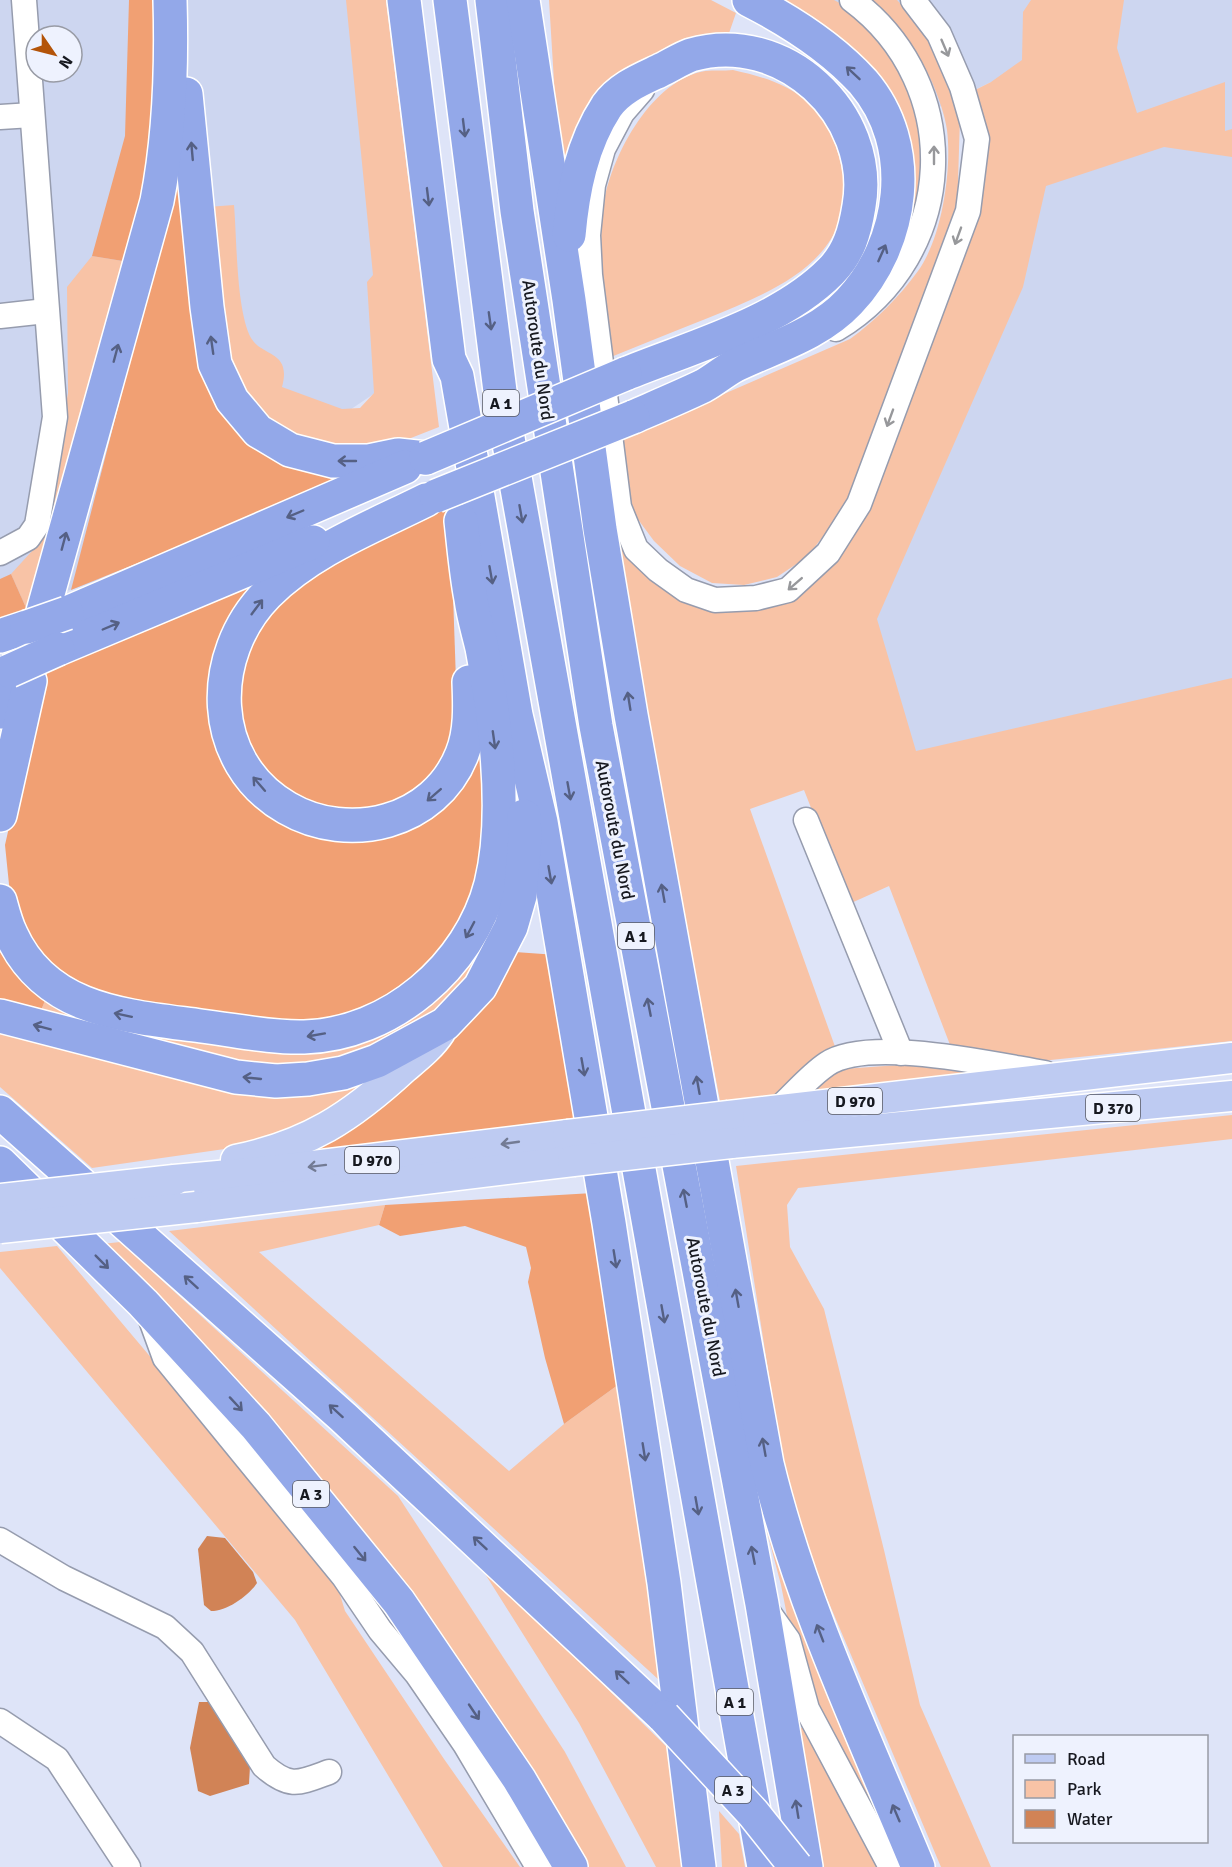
<svg xmlns="http://www.w3.org/2000/svg" width="1232" height="1867" viewBox="0 0 1232 1867" font-family="Signika,sans-serif">
	<style>
		.built { fill: #cdd6f0; fill-rule: evenodd }
		.green { fill: #f8c3a6 }
		.forest { fill: #f1a073 }
		.water { fill: #d18356 }
		.lines { fill: none; stroke-linecap: round; stroke-linejoin: round }
		.minor-casing { stroke: #969cae; stroke-width: 27 }
		.major-casing { stroke: #fff; stroke-width: 33 }
		.highway-casing { stroke: #fff; stroke-width: 36 }
		.minor { stroke: #fff; stroke-width: 24 }
		.major { stroke: #becbf2; stroke-width: 30 }
		.highway { stroke: #93a8e9; stroke-width: 33 }
		.major-bridge-casing { stroke: #fff; stroke-width: 33; stroke-linecap: butt }
		.highway-bridge-casing { stroke: #fff; stroke-width: 36; stroke-linecap: butt }
		.major-bridge { stroke: #becbf2; stroke-width: 30 }
		.highway-bridge { stroke: #93a8e9; stroke-width: 33 }
		.oneway { stroke: #97989b }
		.oneway2 { stroke: #556084 }
		.oneway3 { stroke: #737b94 }
		.labels { text-anchor: middle; stroke-width: 6; stroke-linejoin: round; paint-order: stroke }
		.shield { fill: #eef2fe; stroke: #585a63; stroke-width: 1.5 }
		.shield-label { font-size: 16px; font-weight: bold; fill: #171920 }
		.street-label { font-size: 18px; fill: #171920; stroke: #eef2fe }
	</style>
	<rect width="100%" height="100%" fill="#dee4f8"/>
	<g class="built">
		<path d="M0,0h381l28,370 -311,210 -98,35zM36,36h36v36h-36z"/>
		<path d="M799,0h433v750l-336,89 -30,-272 125,-485 -91,44z"/>
	</g>
	<g class="green">
		<path d="M346,0h40l53,427 -51,20h-80l-60,-40 -33,-77 -8,-123 27,-2c3,34 2,105 17,133 11,19 41,12 31,49l60,22 18,-1 14,-15 -7,-111 6,-7z"/>
		<path d="M549,0h162l25,13 -9,26 -34,2 -42,15 -33,25 -58,99z"/>
		<path d="M772,0h62c14,7 35,20 45,32 18,25 47,94 47,124 -2,35 -14,65 -27,97l3,-114z"/>
		<path d="M867,0h30l14,15 29,43 20,60 -3,95 -111,294 -39,50 -30,20 -33,8 -32,-2 -32,-17 -26,-25 -17,-23 -13,-36 -6,-42 232,-101c25,-18 50,-43 68,-68 24,-33 34,-101 29,-141 -2,-15 -9,-34 -15,-48 -13,-30 -42,-59 -65,-82z"/>
		<path d="M1031,0h93l-7,48 20,65 88,-31v49l7,-2v28l-68,-10 -118,39 -23,101 -146,332 39,132 316,-73v363l-210,22 -70,-13 -63,-164 -40,18 -45,-114 -54,19 88,246 -56,41 -62,5 -108,-561 -1,-33 67,83 132,-5 35,-36 109,-268 18,-63 -7,-123 26,-13 31,-22 1,-48z"/>
		<path d="M733,70c49,11 85,25 103,77 35,103 -50,140 -128,171 -33,13 -65,26 -97,39 -4,-50 -15,-105 -7,-155 8,-48 49,-123 101,-131 9,-1 19,0 28,-1z"/>
		<path d="M92,256l37,6 -102,348 -16,-36 32,-35 25,-146 -1,-106z"/>
		<path d="M501,914l-29,58 -38,41 -75,42 -55,10h-51l-213,-52 8,-20z"/>
		<path d="M0,1022l169,46 216,6 -35,33 -83,36 -175,25 -92,-81z"/>
		<path d="M913,1064l83,10 -183,19 16,-23z"/>
		<path d="M1232,1115v24l-434,49 -11,17 3,42 34,62 60,241 36,155 71,162h-50l-129,-304 -30,-104 -46,-293z"/>
		<path d="M385,1205l-6,20 -120,27 250,219 55,-47 58,-42 38,259 -1,39 -490,-449z"/>
		<path d="M120,1242l278,254 167,256 61,115h-42l-482,-623z"/>
		<path d="M57,1246l277,329 11,36 99,148 76,108h-77l-148,-247 -295,-352v-16z"/>
		<path d="M754,1482l79,227 39,93 -6,3 -68,-133 -17,-87z"/>
		<path d="M477,1561l196,192 16,114h-33l-77,-144z"/>
		<path d="M798,1727l12,3 73,137h-61z"/>
		<path d="M719,1811l20,23 6,33h-23z"/>
	</g>
	<g class="forest">
		<path d="M129,0h32l-5,156 -27,106 -37,-6 33,-120z"/>
		<path d="M176,168l47,225 123,86 -275,111 99,-384z"/>
		<path d="M450,508l7,202 -9,43 -21,34 -31,17 -45,8 -38,-7 -24,-11 -30,-29 -20,-33 -4,-58 32,-62 62,-54z"/>
		<path d="M11,574l16,36 -27,11v-42z"/>
		<path d="M252,582l-8,23 -21,145 139,84 119,-92 5,61 -3,63 -26,65 -21,26 -34,33 -46,23 -52,13 -178,-25 -49,-15 -24,-17 -25,-31 -17,-34 -6,-59 40,-177z"/>
		<path d="M0,929l48,64 -8,20 -40,-11z"/>
		<path d="M515,952l42,3 26,163 -257,33 -19,-2z"/>
		<path d="M593,1193l29,189 -58,42 -19,-66 -17,-76 3,-14 -5,-21 -61,-21 -65,10 -21,-11 6,-20z"/>
	</g>
	<g class="water">
		<path d="M207,1536l18,2 28,34 4,11c-9,13 -30,28 -46,28l-7,-6 -6,-56z"/>
		<path d="M199,1702h11l40,64 -1,18 -39,12 -12,-5 -8,-43z"/>
	</g>
	<g class="lines">
		<defs>
			<g id="minor">
				<path d="M642,90l-20,23 -19,36 -10,36 -5,50 2,40 29,232 17,42 22,21 28,20 29,10 41,-2 32,-8 40,-37 31,-49 109,-293 9,-72 -15,-52 -23,-53 -26,-34"/>
				<path d="M0,117l32,-2"/>
				<path d="M0,316l46,-5"/>
				<path d="M836,329c123,-74 130,-244 16,-329"/>
				<path d="M0,553l28,-15 9,-13 18,-108 -31,-417"/>
				<path d="M806,820l95,233"/>
				<path d="M777,1110c16,-14 32,-34 50,-46 42,-28 168,1 218,9"/>
				<path d="M150,1317l15,41 179,219 36,53 37,44 48,70 73,123"/>
				<path d="M0,1540l64,38 101,49 27,25 72,114c26,23 35,17 65,6"/>
				<path d="M766,1609l22,31 19,69 84,158"/>
				<path d="M0,1721l57,38 71,108"/>
			</g>
			<g id="major">
				<path d="M729,1116l503,-58"/>
				<path d="M731,1143l501,-47"/>
				<path d="M236,1160c72,-15 115,-43 168,-92 13,-11 27,-22 36,-36"/>
				<path d="M174,1180l98,-9 296,-36"/>
				<path d="M196,1207l377,-46"/>
			</g>
			<g id="highway">
				<path d="M404,0l45,359 8,17 59,339 25,107 68,401 55,360 35,284"/>
				<path d="M450,0l51,399 263,1468"/>
				<path d="M492,0l25,211 79,515 166,878 44,263"/>
				<path d="M523,0l46,300 31,229 31,186 136,749c34,140 96,270 151,403"/>
				<path d="M186,94l21,213 8,57 17,36 26,31 32,19 43,11h36l29,-6 28,3"/>
				<path d="M569,235c4,-45 13,-91 38,-129 13,-18 33,-26 52,-35 11,-5 21,-12 32,-16 92,-27 184,59 168,151 -4,25 -10,47 -28,65 -51,52 -140,76 -206,103"/>
				<path d="M633,417c23,-10 47,-20 70,-31 11,-6 20,-14 31,-20 39,-19 84,-31 115,-64 55,-58 69,-156 14,-220 -31,-34 -73,-61 -114,-82"/>
				<path d="M426,500c-54,27 -115,50 -159,94 -60,61 -60,168 20,214 62,36 148,15 175,-54 9,-22 8,-48 7,-72"/>
				<path d="M67,613l338,-146"/>
				<path d="M0,636l27,-9"/>
				<path d="M58,649l255,-107"/>
				<path d="M0,712l29,-50 128,-461c13,-67 15,-133 13,-201"/>
				<path d="M0,815l30,-134"/>
				<path d="M0,901c3,11 6,23 11,33 35,78 116,82 190,92 34,4 69,12 103,11 86,-2 166,-71 187,-153 17,-69 4,-167 -9,-236 -4,-17 -9,-33 -11,-49 -5,-26 -7,-52 -10,-78"/>
				<path d="M0,1016l236,61 40,4 32,-2 35,-6 34,-12 68,-37 35,-37 31,-60 9,-31 5,-58 -1,-22"/>
				<path d="M0,1112l343,305 321,300"/>
				<path d="M0,1163l143,140 113,123 143,176 120,177 52,88"/>
			</g>
		</defs>
		<use href="#minor" class="minor-casing"/>
		<use href="#major" class="major-casing"/>
		<use href="#highway" class="highway-casing"/>
		<use href="#minor" class="minor"/>
		<use href="#major" class="major"/>
		<use href="#highway" class="highway"/>
		<defs>
			<g id="major-bridge">
				<path d="M568,1135l161,-19"/>
				<path d="M573,1161l158,-18"/>
				<path d="M0,1199l174,-19"/>
				<path d="M0,1228l196,-21"/>
			</g>
			<g id="highway-bridge">
				<path d="M426,458l199,-84"/>
				<path d="M436,496l197,-79"/>
				<path d="M27,627l40,-14"/>
				<path d="M9,671l49,-22"/>
				<path d="M664,1717l89,96 43,54"/>
			</g>
		</defs>
		<use href="#major-bridge" class="major-bridge-casing"/>
		<use href="#highway-bridge" class="highway-bridge-casing"/>
		<use href="#major-bridge" class="major-bridge"/>
		<use href="#highway-bridge" class="highway-bridge"/>
	</g>
	<defs><path id="oneway-shaft" d="M-6 0H5M1.5-3L5.5 0L1.5 3" fill="none" stroke-width="1.6" stroke-linecap="round" stroke-linejoin="round" transform="scale(1.5)"/></defs>
	<g class="oneway">
		<use href="#oneway-shaft" transform="translate(945 48) rotate(67)"/>
		<use href="#oneway-shaft" transform="translate(934 155) rotate(-90)"/>
		<use href="#oneway-shaft" transform="translate(958 236) rotate(110)"/>
		<use href="#oneway-shaft" transform="translate(890 418) rotate(110)"/>
		<use href="#oneway-shaft" transform="translate(795 584) rotate(139)"/>
	</g>
	<g class="oneway2">
		<use href="#oneway-shaft" transform="translate(853 73) rotate(-137)"/>
		<use href="#oneway-shaft" transform="translate(464 128) rotate(83)"/>
		<use href="#oneway-shaft" transform="translate(192 151) rotate(-95)"/>
		<use href="#oneway-shaft" transform="translate(428 197) rotate(83)"/>
		<use href="#oneway-shaft" transform="translate(882 253) rotate(-66)"/>
		<use href="#oneway-shaft" transform="translate(490 321) rotate(82)"/>
		<use href="#oneway-shaft" transform="translate(212 345) rotate(-98)"/>
		<use href="#oneway-shaft" transform="translate(116 353) rotate(-75)"/>
		<use href="#oneway-shaft" transform="translate(347 461) rotate(-180)"/>
		<use href="#oneway-shaft" transform="translate(295 514) rotate(157)"/>
		<use href="#oneway-shaft" transform="translate(521 514) rotate(80)"/>
		<use href="#oneway-shaft" transform="translate(64 541) rotate(-75)"/>
		<use href="#oneway-shaft" transform="translate(491 575) rotate(80)"/>
		<use href="#oneway-shaft" transform="translate(257 607) rotate(-53)"/>
		<use href="#oneway-shaft" transform="translate(111 626) rotate(-23)"/>
		<use href="#oneway-shaft" transform="translate(629 701) rotate(-99)"/>
		<use href="#oneway-shaft" transform="translate(494 740) rotate(82)"/>
		<use href="#oneway-shaft" transform="translate(259 784) rotate(-131)"/>
		<use href="#oneway-shaft" transform="translate(569 791) rotate(80)"/>
		<use href="#oneway-shaft" transform="translate(434 795) rotate(139)"/>
		<use href="#oneway-shaft" transform="translate(550 875) rotate(80)"/>
		<use href="#oneway-shaft" transform="translate(663 893) rotate(-100)"/>
		<use href="#oneway-shaft" transform="translate(470 930) rotate(118)"/>
		<use href="#oneway-shaft" transform="translate(649 1007) rotate(-101)"/>
		<use href="#oneway-shaft" transform="translate(123 1015) rotate(-168)"/>
		<use href="#oneway-shaft" transform="translate(42 1027) rotate(-165)"/>
		<use href="#oneway-shaft" transform="translate(316 1035) rotate(170)"/>
		<use href="#oneway-shaft" transform="translate(583 1067) rotate(80)"/>
		<use href="#oneway-shaft" transform="translate(252 1078) rotate(-174)"/>
		<use href="#oneway-shaft" transform="translate(698 1085) rotate(-100)"/>
		<use href="#oneway-shaft" transform="translate(685 1198) rotate(-101)"/>
		<use href="#oneway-shaft" transform="translate(615 1259) rotate(81)"/>
		<use href="#oneway-shaft" transform="translate(102 1262) rotate(45)"/>
		<use href="#oneway-shaft" transform="translate(191 1282) rotate(-138)"/>
		<use href="#oneway-shaft" transform="translate(737 1298) rotate(-100)"/>
		<use href="#oneway-shaft" transform="translate(663 1314) rotate(80)"/>
		<use href="#oneway-shaft" transform="translate(236 1404) rotate(47)"/>
		<use href="#oneway-shaft" transform="translate(336 1411) rotate(-138)"/>
		<use href="#oneway-shaft" transform="translate(764 1447) rotate(-100)"/>
		<use href="#oneway-shaft" transform="translate(644 1452) rotate(81)"/>
		<use href="#oneway-shaft" transform="translate(697 1506) rotate(80)"/>
		<use href="#oneway-shaft" transform="translate(480 1543) rotate(-137)"/>
		<use href="#oneway-shaft" transform="translate(360 1554) rotate(51)"/>
		<use href="#oneway-shaft" transform="translate(753 1555) rotate(-101)"/>
		<use href="#oneway-shaft" transform="translate(820 1633) rotate(-111)"/>
		<use href="#oneway-shaft" transform="translate(622 1677) rotate(-137)"/>
		<use href="#oneway-shaft" transform="translate(474 1712) rotate(56)"/>
		<use href="#oneway-shaft" transform="translate(797 1809) rotate(-99)"/>
		<use href="#oneway-shaft" transform="translate(896 1813) rotate(-113)"/>
	</g>
	<g class="oneway3">
		<use href="#oneway-shaft" transform="translate(510 1143) rotate(172)"/>
		<use href="#oneway-shaft" transform="translate(317 1166) rotate(173)"/>
	</g>
	<g class="labels">
		<g class="shield">
			<rect x="483" y="390" width="36" height="26" rx="4.5"/>
			<rect x="618" y="923" width="36" height="26" rx="4.5"/>
			<rect x="828" y="1088" width="54" height="26" rx="4.5"/>
			<rect x="1086" y="1095" width="54" height="26" rx="4.5"/>
			<rect x="345" y="1147" width="54" height="26" rx="4.5"/>
			<rect x="293" y="1481" width="36" height="26" rx="4.5"/>
			<rect x="717" y="1689" width="36" height="26" rx="4.5"/>
			<rect x="715" y="1777" width="36" height="26" rx="4.5"/>
		</g>
		<g class="shield-label">
			<text x="501" y="409">A 1</text>
			<text x="636" y="942">A 1</text>
			<text x="855" y="1107">D 970</text>
			<text x="1113" y="1114">D 370</text>
			<text x="372" y="1166">D 970</text>
			<text x="311" y="1500">A 3</text>
			<text x="735" y="1708">A 1</text>
			<text x="733" y="1796">A 3</text>
		</g>
		<g class="street-label">
			<text transform="translate(538 350) rotate(82)" y="6">Autoroute du Nord</text>
			<text transform="translate(615 830) rotate(79)" y="6">Autoroute du Nord</text>
			<text transform="translate(706 1307) rotate(79)" y="6">Autoroute du Nord</text>
		</g>
	</g>
	<rect x="1013" y="1735" width="195" height="108" fill="#eef2fe" stroke="#989ba5" stroke-width="1.5"/>
	<rect x="1025" y="1754" width="30" height="9" fill="#becbf2" stroke="#989ba5" stroke-width="1.5"/>
	<text x="1067" y="1765" font-size="18" fill="#171920">Road</text>
	<rect x="1025" y="1780" width="30" height="18" fill="#f8c3a6" stroke="#989ba5" stroke-width="1.5"/>
	<text x="1067" y="1795" font-size="18" fill="#171920">Park</text>
	<rect x="1025" y="1810" width="30" height="18" fill="#d18356" stroke="#989ba5" stroke-width="1.5"/>
	<text x="1067" y="1825" font-size="18" fill="#171920">Water</text>
	<g transform="translate(54 54) rotate(125)"><circle r="28" fill="#eef2fe" stroke="#989ba5" stroke-width="1.5"/>
	<path d="M0-4.5L10 22L0 15L-10 22Z" fill="#b35409"/>
	<text y="-9" font-size="16" font-weight="bold" text-anchor="middle" fill="#171920">N</text>
	</g>
</svg>
